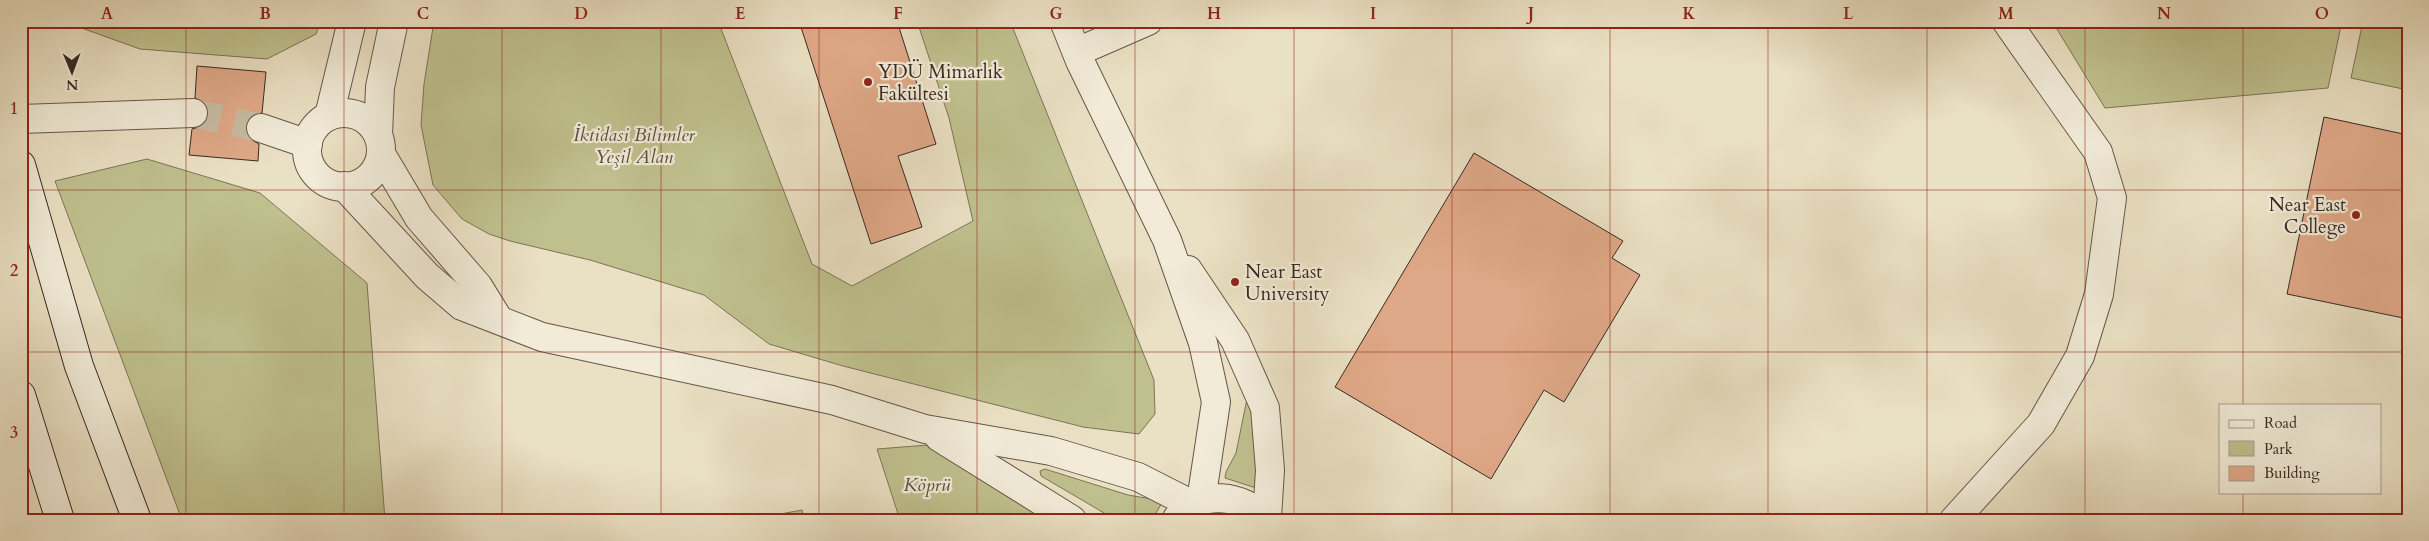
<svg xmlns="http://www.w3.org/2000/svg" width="2429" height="541" viewBox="0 0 2429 541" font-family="Cardo,serif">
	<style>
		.green { fill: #bfc08e; stroke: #7c7458 }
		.building { fill: #dfa888; stroke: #392923 }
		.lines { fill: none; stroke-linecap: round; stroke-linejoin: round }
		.minor-tunnel { stroke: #c7bba3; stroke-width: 28; stroke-dasharray: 28 14; stroke-linecap: butt }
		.minor-casing { stroke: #65574b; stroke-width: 30 }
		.secondary-casing { stroke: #392923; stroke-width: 30 }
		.minor { stroke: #f1ebd8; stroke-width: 28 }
		.secondary { stroke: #f1ebd8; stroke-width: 28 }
		.grid { fill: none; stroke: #8f2418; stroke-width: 1; stroke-opacity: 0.55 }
		.poi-dot { fill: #8f2418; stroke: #f1ebd8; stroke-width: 2 }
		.labels { text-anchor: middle; stroke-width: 4.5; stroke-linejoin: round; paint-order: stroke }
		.poi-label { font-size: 19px; fill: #392923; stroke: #f1ebd8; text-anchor: start }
		.park-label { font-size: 19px; font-style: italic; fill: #5a4f3e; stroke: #f1ebd8 }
		.neatline { fill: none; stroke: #8f2418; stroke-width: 2 }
		.grid-label { font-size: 16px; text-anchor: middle; font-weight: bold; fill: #8f2418 }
	</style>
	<rect width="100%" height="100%" fill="#eae0c3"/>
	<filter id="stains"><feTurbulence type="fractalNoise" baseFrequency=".004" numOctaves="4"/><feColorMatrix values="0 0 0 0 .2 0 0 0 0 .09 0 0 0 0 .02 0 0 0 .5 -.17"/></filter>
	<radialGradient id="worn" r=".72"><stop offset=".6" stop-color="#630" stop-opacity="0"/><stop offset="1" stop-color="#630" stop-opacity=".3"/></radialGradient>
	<g class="green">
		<path d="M62,21h259l-5,13 -49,25 -127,-10z"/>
		<path d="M434,21h284l94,243 40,22 121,-65 -24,-103 -32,-97h93l144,359 1,34 -16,20 -56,-7 -240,-61 -74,-22 -65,-49 -114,-35 -80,-19 -21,-7 -27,-15 -29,-34 -12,-60 3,-41z"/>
		<path d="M2052,21h290l-14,67 -223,20z"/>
		<path d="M2363,21h45v69l-57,-12z"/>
		<path d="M147,159l113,34 107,90 18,237h-203l-127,-339z"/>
		<path d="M1248,394l9,43 2,52 -34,-11 1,-6 10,-19z"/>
		<path d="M928,445l123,75h-151l-23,-71z"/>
		<path d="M1045,469l83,26 35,6 -11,19h-36l-75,-44 -1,-5z"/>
		<path d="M802,510l2,10h-56z"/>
	</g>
	<g class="building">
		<path d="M799,21h98l39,123 -38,12 24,71 -51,17z"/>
		<path d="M197,66l69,6 -4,41 -11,3 -5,7v9l3,6 10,6 -1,17 -69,-6 3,-26 10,-3 5,-5 2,-8 -3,-9 -11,-6z"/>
		<path d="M2324,117l84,18v184l-121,-25z"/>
		<path d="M1474,153l149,88 -11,17 28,17 -76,127 -20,-12 -53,89 -156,-92z"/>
	</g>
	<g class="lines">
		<path class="minor-tunnel" d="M193,113l68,15"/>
		<defs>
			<g id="minor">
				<path d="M1064,21l16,40 87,179 36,103 13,59 -15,99"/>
				<path d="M1077,52l71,-31"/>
				<circle cx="344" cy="150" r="37"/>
				<path d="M329,116l23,-95"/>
				<path d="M21,119l172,-6"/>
				<path d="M261,128l47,16"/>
				<path d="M378,135l2,-48 14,-66"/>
				<path d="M381,154l38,64 59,68 21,34"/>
				<path d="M344,186l83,90 35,30 80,31 290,63 93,29 126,22 87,26 55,28"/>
				<path d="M1188,270l47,70 30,68 5,62 -3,48"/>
				<path d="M939,437l133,83"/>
				<path d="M1176,520c22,-33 68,-25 92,0"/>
				<path d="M1954,520l87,-96 39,-68 19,-62 13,-96 -14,-46 -92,-131"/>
			</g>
			<g id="secondary">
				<path d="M21,165l58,201 58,154"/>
				<path d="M21,395l39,125"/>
			</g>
		</defs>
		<use href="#minor" class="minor-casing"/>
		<use href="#secondary" class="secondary-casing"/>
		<use href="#minor" class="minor"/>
		<use href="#secondary" class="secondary"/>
	</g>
	<path class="grid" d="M186,21v499M344,21v499M502,21v499M661,21v499M819,21v499M977,21v499M1135,21v499M1294,21v499M1452,21v499M1610,21v499M1768,21v499M1927,21v499M2085,21v499M2243,21v384M21,190h2387M21,352h2387M2243,492v28"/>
	<g class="poi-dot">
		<circle cx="868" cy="82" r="5"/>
		<circle cx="2356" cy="215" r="5"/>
		<circle cx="1235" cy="282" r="5"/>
	</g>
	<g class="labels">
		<g class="poi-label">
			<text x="878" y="78">YDÜ Mimarlık<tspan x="878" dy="22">Fakültesi</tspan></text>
			<text x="2346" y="211" text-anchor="end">Near East<tspan x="2346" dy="22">College</tspan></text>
			<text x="1245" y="278">Near East<tspan x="1245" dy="22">University</tspan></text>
		</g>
		<g class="park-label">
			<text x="634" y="141">İktidasi Bilimler<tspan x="634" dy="22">Yeşil Alan</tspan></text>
			<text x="927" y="491">Köprü</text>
		</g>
	</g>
	<rect width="2429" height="541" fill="none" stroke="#eae0c3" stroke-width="55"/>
	<rect x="2219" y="404" width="162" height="90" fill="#f1ebd8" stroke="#a79d90"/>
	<rect x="2229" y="420" width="25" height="8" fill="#f1ebd8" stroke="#a79d90"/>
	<text x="2264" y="428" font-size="15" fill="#392923">Road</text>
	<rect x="2229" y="441" width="25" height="15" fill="#bfc08e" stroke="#a79d90"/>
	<text x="2264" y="454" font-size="15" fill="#392923">Park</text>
	<rect x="2229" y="466" width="25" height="15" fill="#dfa888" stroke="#a79d90"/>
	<text x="2264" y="478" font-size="15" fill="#392923">Building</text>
	<g transform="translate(72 72) rotate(179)" stroke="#f1ebd8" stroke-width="4" paint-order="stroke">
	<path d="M0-4L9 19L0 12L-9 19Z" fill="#392923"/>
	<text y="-8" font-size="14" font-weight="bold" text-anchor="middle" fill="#392923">N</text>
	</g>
	<rect x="28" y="28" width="2374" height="486" class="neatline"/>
	<g class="grid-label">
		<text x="107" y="19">A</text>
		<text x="265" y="19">B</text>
		<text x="423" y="19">C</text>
		<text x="581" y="19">D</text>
		<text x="740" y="19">E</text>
		<text x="898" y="19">F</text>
		<text x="1056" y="19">G</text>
		<text x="1214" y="19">H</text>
		<text x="1373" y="19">I</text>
		<text x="1531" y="19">J</text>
		<text x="1689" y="19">K</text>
		<text x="1848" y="19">L</text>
		<text x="2006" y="19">M</text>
		<text x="2164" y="19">N</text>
		<text x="2322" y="19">O</text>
		<text x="14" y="114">1</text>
		<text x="14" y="276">2</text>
		<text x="14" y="438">3</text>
	</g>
	<rect width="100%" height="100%" filter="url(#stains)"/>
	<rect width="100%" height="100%" fill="url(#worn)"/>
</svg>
